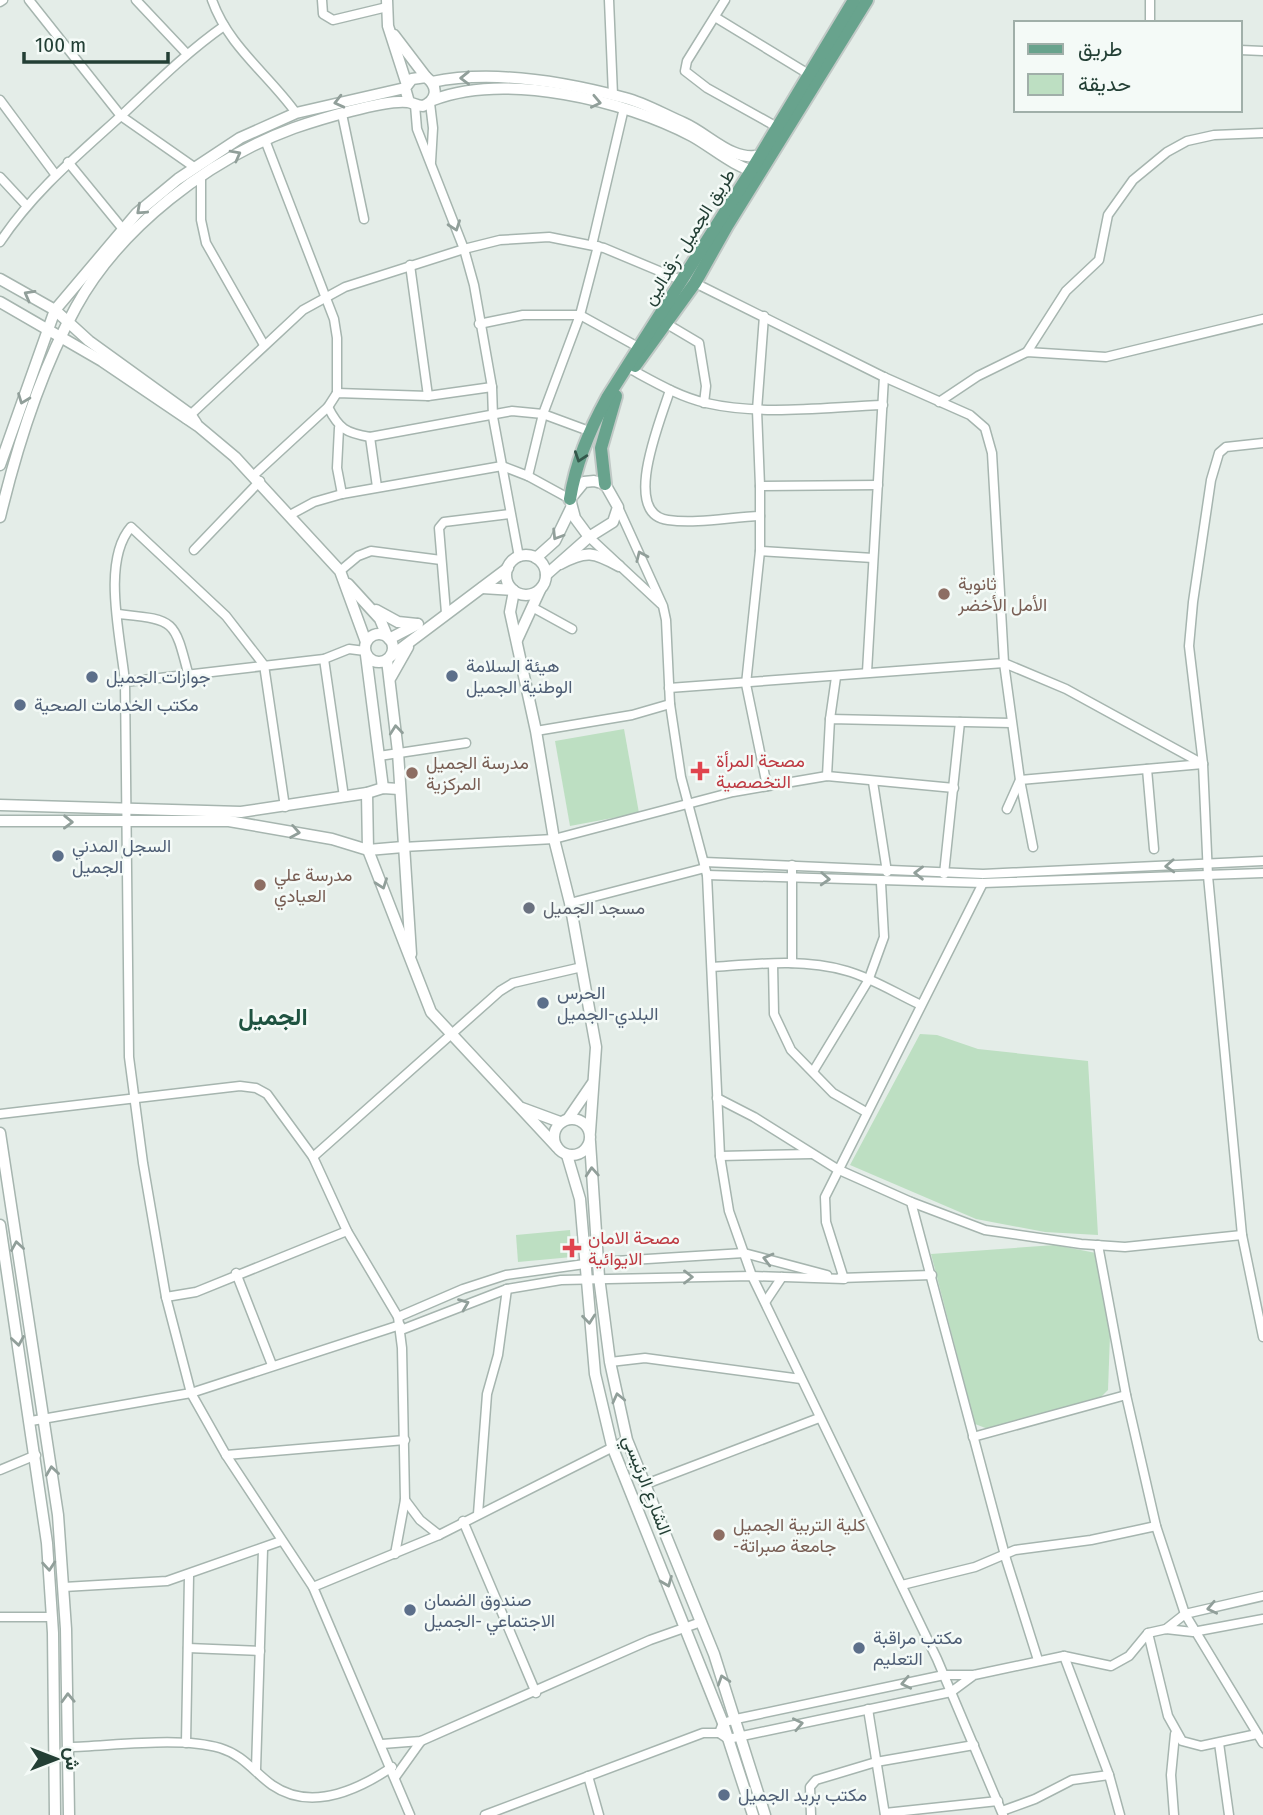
<svg xmlns="http://www.w3.org/2000/svg" width="1263" height="1815" viewBox="0 0 1263 1815" font-family="'Fira Sans Condensed',Vazirmatn,sans-serif">
	<style>
		.green { fill: #bddfc2 }
		.lines { fill: none; stroke-linecap: round; stroke-linejoin: round }
		.minor-casing { stroke: #a6b5af; stroke-width: 11 }
		.tertiary-casing { stroke: #a6b5af; stroke-width: 13 }
		.primary-casing { stroke: #c1c9c6; stroke-width: 16 }
		.minor { stroke: #fff; stroke-width: 8 }
		.tertiary { stroke: #fff; stroke-width: 10 }
		.primary { stroke: #68a38d; stroke-width: 12 }
		.oneway { stroke: #919f9a }
		.oneway2 { stroke: #34584b }
		.education-dot { fill: #8d6e63; stroke: #f4faf7; stroke-width: 2.5 }
		.service-dot { fill: #5c6f8a; stroke: #f4faf7; stroke-width: 2.5 }
		.health-dot { fill: #e0444e; stroke: #f4faf7; stroke-width: 2.5 }
		.worship-dot { fill: #6b7280; stroke: #f4faf7; stroke-width: 2.5 }
		.labels { text-anchor: middle; stroke-width: 5; stroke-linejoin: round; paint-order: stroke }
		.street-label { font-size: 18px; fill: #233f35; stroke: #f4faf7 }
		.education-label { font-size: 18px; fill: #785e54; stroke: #f4faf7; text-anchor: start }
		.service-label { font-size: 18px; fill: #4e5e75; stroke: #f4faf7; text-anchor: start }
		.health-label { font-size: 18px; fill: #be3a42; stroke: #f4faf7; text-anchor: start }
		.worship-label { font-size: 18px; fill: #5b616d; stroke: #f4faf7; text-anchor: start }
		.district-label { font-size: 24px; font-weight: bold; fill: #1e5240; stroke: #f4faf7 }
	</style>
	<rect width="100%" height="100%" fill="#e4ede8"/>
	<g class="green">
		<path d="M624,729l15,84 -69,13 -15,-85z"/>
		<path d="M920,1034l17,1 41,14 110,12 10,174 -53,-3 -69,-13 -126,-54z"/>
		<path d="M570,1230l2,27 -54,5 -2,-27z"/>
		<path d="M1055,1245l41,8 14,82 -2,55 -8,8 -112,31 -13,-5 -44,-170z"/>
	</g>
	<g class="lines">
		<defs>
			<g id="minor">
				<path d="M29,0l92,116 73,51"/>
				<path d="M136,0l50,53"/>
				<path d="M212,0c16,46 57,75 84,113"/>
				<path d="M322,0l1,14 10,6 54,-13"/>
				<path d="M609,0l4,95"/>
				<path d="M725,0l-38,61 -2,10 22,17 70,39"/>
				<path d="M1150,0v23"/>
				<path d="M0,2l3,-2"/>
				<path d="M715,17l95,58"/>
				<path d="M1240,50l23,1"/>
				<path d="M0,100l55,74"/>
				<path d="M430,103l3,25 -2,34"/>
				<path d="M415,105l2,24 47,120 10,36 18,102 1,30 26,140"/>
				<path d="M342,114l22,105"/>
				<path d="M265,140l69,179 3,19v55"/>
				<path d="M68,162l54,66"/>
				<path d="M201,176v44l5,23 58,102"/>
				<path d="M0,177l26,28"/>
				<path d="M0,242c34,-51 78,-87 123,-128 33,-31 64,-62 101,-88"/>
				<path d="M592,245l32,-137"/>
				<path d="M410,265l18,131"/>
				<path d="M695,283l189,94 86,38 15,13 7,25 12,210 16,117 13,67"/>
				<path d="M479,324l44,-9h57l58,32"/>
				<path d="M667,324l32,19 7,43 -2,17"/>
				<path d="M1027,352l39,-61 33,-31 9,-45 25,-35 34,-28 20,-11 27,-6 49,-2"/>
				<path d="M632,370c24,13 48,27 74,33 57,13 119,4 177,2"/>
				<path d="M670,390c-8,27 -50,124 -2,130 29,4 63,-3 92,-4"/>
				<path d="M939,402l39,-26 49,-24 79,5 157,-38"/>
				<path d="M328,407c11,22 18,26 42,30l142,-26 31,3 46,17"/>
				<path d="M186,419l117,-109 42,-23 119,-38 36,-9 49,-3 55,11 79,33"/>
				<path d="M339,428l-2,40 5,26"/>
				<path d="M370,437l7,50"/>
				<path d="M1263,443l-37,4 -7,6 -8,27 -18,122 -4,44 14,118 5,112 34,359 21,102"/>
				<path d="M254,475l74,-68 9,-14 91,3 64,-9"/>
				<path d="M528,476l42,23"/>
				<path d="M760,486l-3,-76 7,-94"/>
				<path d="M618,507l45,99 3,14 4,84 11,73 26,98 13,281 9,55 23,65 185,383 66,156"/>
				<path d="M290,515l24,-13 28,-8 160,-28 26,10 15,-62 37,-99 18,-69"/>
				<path d="M589,537l72,67"/>
				<path d="M194,550l66,-69"/>
				<path d="M760,551l113,7"/>
				<path d="M340,571l18,-15 13,-5 70,9"/>
				<path d="M532,607l40,22"/>
				<path d="M446,613l-7,-85 5,-6 66,-8"/>
				<path d="M118,614c56,6 56,4 70,59"/>
				<path d="M324,659l20,138"/>
				<path d="M867,672l17,-295"/>
				<path d="M125,682c-4,-43 -24,-121 6,-155l95,89 38,49 21,142"/>
				<path d="M669,688l335,-25 62,26 137,75"/>
				<path d="M830,719l6,-42"/>
				<path d="M536,731l96,-16 38,-11"/>
				<path d="M379,756l87,-13"/>
				<path d="M1147,769l7,80"/>
				<path d="M827,776l3,-57 181,4"/>
				<path d="M873,782l14,90"/>
				<path d="M767,786l-21,-102 14,-133v-65l118,-1"/>
				<path d="M1007,809l13,-29 183,-16"/>
				<path d="M403,847l151,-8 179,-47 94,-16 127,12"/>
				<path d="M704,862l279,12 280,-13"/>
				<path d="M792,865v98"/>
				<path d="M944,874l16,-152"/>
				<path d="M707,875l276,8 280,-10"/>
				<path d="M570,903l135,-35"/>
				<path d="M773,964l1,50 17,36 42,43 33,19"/>
				<path d="M712,967c44,-3 91,-9 135,4 25,7 50,23 74,34"/>
				<path d="M814,1070l54,-89 16,-44 -3,-54"/>
				<path d="M717,1098l37,19 83,52 74,33 95,357 32,101"/>
				<path d="M0,1114l240,-28 16,2 11,6 46,63 34,74 51,86 4,31 3,152 -10,54"/>
				<path d="M720,1156l91,-2"/>
				<path d="M313,1157l187,-166 13,-8 69,-16"/>
				<path d="M911,1202l74,28 96,14 44,3 117,-12"/>
				<path d="M1098,1245l28,150"/>
				<path d="M236,1273l36,92"/>
				<path d="M840,1278l92,-3"/>
				<path d="M166,1297l30,-5 151,-61"/>
				<path d="M766,1301l16,-24"/>
				<path d="M398,1317l65,-28 43,-14 93,-13 145,-9 83,22"/>
				<path d="M401,1330l106,-41 54,-9 191,-4 92,3 -18,-57 -1,-25 158,-314"/>
				<path d="M610,1362l35,-4 156,21"/>
				<path d="M31,1421l160,-28 209,-68"/>
				<path d="M973,1437l153,-42 30,131 29,88 78,129"/>
				<path d="M226,1455l179,-15"/>
				<path d="M0,1470l36,-15"/>
				<path d="M646,1484l173,-66"/>
				<path d="M405,1500l15,20 19,15"/>
				<path d="M478,1514l9,-120 11,-39 9,-66"/>
				<path d="M463,1521l73,172"/>
				<path d="M902,1585l73,-18 40,-17 76,-10 65,-14"/>
				<path d="M64,1587l103,-6 114,-40"/>
				<path d="M313,1587l-87,-132 -35,-62 -25,-96 -23,-134 -14,-106 -4,-375 199,-23 25,-10 16,2"/>
				<path d="M0,1617h52"/>
				<path d="M1166,1629l19,-15 78,-18"/>
				<path d="M1148,1633l20,83 14,25 19,5 56,-12"/>
				<path d="M188,1648l72,3"/>
				<path d="M1064,1656l45,119 11,40"/>
				<path d="M974,1675l-23,17 -223,47 -9,-6 4,-10 13,-4 208,-44h30l90,-19 47,10 18,-10 19,-23 18,-4 27,3 70,-13"/>
				<path d="M868,1709l17,106"/>
				<path d="M186,1743l3,-167"/>
				<path d="M1219,1743l10,72"/>
				<path d="M382,1744l39,-3 229,-101 51,-18"/>
				<path d="M69,1747c42,-1 112,-11 151,1 23,7 34,24 52,37 39,27 86,5 120,-18"/>
				<path d="M256,1769l7,-220"/>
				<path d="M396,1776l25,-35"/>
				<path d="M588,1776l11,39"/>
				<path d="M1002,1811l33,-12 37,-19 37,-5"/>
				<path d="M885,1813l113,-12"/>
				<path d="M410,1815l-97,-228 126,-52 188,-95"/>
				<path d="M485,1815l218,-82h16"/>
				<path d="M811,1815l-1,-28 6,-7 60,-18 98,-17"/>
				<path d="M1174,1815l-3,-40 4,-41"/>
			</g>
			<g id="tertiary">
				<path d="M387,0l1,26 19,59"/>
				<path d="M394,35l32,42"/>
				<path d="M432,82c62,-13 133,0 193,16 20,5 40,17 59,25 25,11 49,40 77,32"/>
				<path d="M433,100c73,-28 191,0 259,36 20,11 42,31 65,36"/>
				<path d="M0,279l55,31 34,31 101,73 6,9"/>
				<path d="M0,302l102,59 96,65 37,31 105,114 26,71"/>
				<path d="M0,465l55,-155 82,-97 41,-34 62,-41 56,-25 109,-25"/>
				<path d="M594,481l11,3 13,23 -5,15 -24,15 -14,-19 -5,-19 14,-17z"/>
				<path d="M0,517c17,-71 40,-145 76,-210 44,-80 133,-148 218,-179 23,-8 91,-29 114,-26 5,1 9,4 15,4 14,-6 16,-19 3,-29l-14,2 -7,9 4,14"/>
				<circle cx="526" cy="575" r="20"/>
				<path d="M536,558l19,-17 16,-33"/>
				<path d="M560,564c26,-14 34,-12 59,2"/>
				<path d="M546,575l43,-38"/>
				<path d="M348,584l32,35 7,17"/>
				<path d="M482,588l31,2"/>
				<path d="M514,591l-4,21 26,119 18,108 16,64 26,144 -6,85"/>
				<path d="M376,610l22,12 19,2"/>
				<circle cx="379" cy="648" r="14"/>
				<path d="M389,639l29,-15"/>
				<path d="M517,640l23,-50"/>
				<path d="M366,655l17,133"/>
				<path d="M391,656l117,-88"/>
				<path d="M387,660l11,92 13,202"/>
				<path d="M391,677l17,-30"/>
				<path d="M367,793l1,57 63,162 125,134"/>
				<path d="M0,805l241,7 126,-19 16,-5 16,1"/>
				<path d="M0,821h229l103,18 36,11 35,-3"/>
				<path d="M522,1108l38,14"/>
				<circle cx="572" cy="1137" r="18"/>
				<path d="M568,1119l24,-35"/>
				<path d="M0,1133l58,382 8,114 3,186"/>
				<path d="M590,1142l9,135 11,85 17,78 87,214 51,161"/>
				<path d="M567,1155l13,44 15,175 17,72 111,277 30,92"/>
				<path d="M0,1225l47,318 6,90 2,182"/>
			</g>
			<g id="primary">
				<path d="M635,366l60,-83 32,-57 140,-226"/>
				<path d="M605,484l-4,-36 15,-52"/>
				<path d="M570,499c6,-37 19,-68 37,-101l144,-227 103,-171"/>
			</g>
		</defs>
		<use href="#minor" class="minor-casing"/>
		<use href="#tertiary" class="tertiary-casing"/>
		<use href="#primary" class="primary-casing"/>
		<use href="#minor" class="minor"/>
		<use href="#tertiary" class="tertiary"/>
		<use href="#primary" class="primary"/>
	</g>
	<defs><path id="oneway-chevron" d="M-2-3.5L2.5 0L-2 3.5" fill="none" stroke-width="1.6" stroke-linecap="round" stroke-linejoin="round" transform="scale(1.75)"/></defs>
	<g class="oneway">
		<use href="#oneway-chevron" transform="translate(465 78) rotate(179)"/>
		<use href="#oneway-chevron" transform="translate(339 102) rotate(166)"/>
		<use href="#oneway-chevron" transform="translate(596 102) rotate(12)"/>
		<use href="#oneway-chevron" transform="translate(236 155) rotate(-28)"/>
		<use href="#oneway-chevron" transform="translate(141 210) rotate(138)"/>
		<use href="#oneway-chevron" transform="translate(455 226) rotate(70)"/>
		<use href="#oneway-chevron" transform="translate(29 295) rotate(-151)"/>
		<use href="#oneway-chevron" transform="translate(23 399) rotate(111)"/>
		<use href="#oneway-chevron" transform="translate(557 535) rotate(122)"/>
		<use href="#oneway-chevron" transform="translate(641 556) rotate(-114)"/>
		<use href="#oneway-chevron" transform="translate(396 730) rotate(-96)"/>
		<use href="#oneway-chevron" transform="translate(68 822) rotate(1)"/>
		<use href="#oneway-chevron" transform="translate(295 832) rotate(10)"/>
		<use href="#oneway-chevron" transform="translate(1170 866) rotate(177)"/>
		<use href="#oneway-chevron" transform="translate(919 873) rotate(-179)"/>
		<use href="#oneway-chevron" transform="translate(825 879) rotate(3)"/>
		<use href="#oneway-chevron" transform="translate(382 884) rotate(70)"/>
		<use href="#oneway-chevron" transform="translate(592 1172) rotate(-94)"/>
		<use href="#oneway-chevron" transform="translate(17 1246) rotate(-99)"/>
		<use href="#oneway-chevron" transform="translate(768 1259) rotate(-165)"/>
		<use href="#oneway-chevron" transform="translate(688 1277)"/>
		<use href="#oneway-chevron" transform="translate(464 1304) rotate(-22)"/>
		<use href="#oneway-chevron" transform="translate(589 1319) rotate(84)"/>
		<use href="#oneway-chevron" transform="translate(18 1341) rotate(81)"/>
		<use href="#oneway-chevron" transform="translate(618 1398) rotate(-103)"/>
		<use href="#oneway-chevron" transform="translate(52 1471) rotate(-98)"/>
		<use href="#oneway-chevron" transform="translate(49 1566) rotate(85)"/>
		<use href="#oneway-chevron" transform="translate(667 1582) rotate(68)"/>
		<use href="#oneway-chevron" transform="translate(1212 1608) rotate(168)"/>
		<use href="#oneway-chevron" transform="translate(723 1680) rotate(-108)"/>
		<use href="#oneway-chevron" transform="translate(906 1683) rotate(168)"/>
		<use href="#oneway-chevron" transform="translate(68 1698) rotate(-92)"/>
		<use href="#oneway-chevron" transform="translate(798 1724) rotate(-12)"/>
	</g>
	<use class="oneway2" href="#oneway-chevron" transform="translate(580 457) rotate(109)"/>
	<g class="education-dot">
		<circle cx="944" cy="594" r="7"/>
		<circle cx="412" cy="773" r="7"/>
		<circle cx="260" cy="885" r="7"/>
		<circle cx="719" cy="1535" r="7"/>
	</g>
	<g class="service-dot">
		<circle cx="452" cy="676" r="7"/>
		<circle cx="92" cy="677" r="7"/>
		<circle cx="20" cy="705" r="7"/>
		<circle cx="58" cy="856" r="7"/>
		<circle cx="543" cy="1003" r="7"/>
		<circle cx="410" cy="1610" r="7"/>
		<circle cx="859" cy="1648" r="7"/>
		<circle cx="724" cy="1795" r="7"/>
	</g>
	<g class="health-dot">
		<path d="M696.5 760.5h7v7h7v7h-7v7h-7v-7h-7v-7h7z"/>
		<path d="M568.5 1237.5h7v7h7v7h-7v7h-7v-7h-7v-7h7z"/>
	</g>
	<circle class="worship-dot" cx="529" cy="908" r="7"/>
	<g class="labels">
		<g class="street-label">
			<text transform="translate(689 237) rotate(-58)" y="6">طريق الجميل -رقدالين</text>
			<text transform="translate(647 1485) rotate(69)" y="6">الشارع الرئيسي</text>
		</g>
		<g class="education-label">
			<text x="958" y="590">ثانوية<tspan x="958" dy="21">الأمل الأخضر</tspan></text>
			<text x="426" y="769">مدرسة الجميل<tspan x="426" dy="21">المركزية</tspan></text>
			<text x="274" y="881">مدرسة علي<tspan x="274" dy="21">العيادي</tspan></text>
			<text x="733" y="1531">كلية التربية الجميل<tspan x="733" dy="21">-جامعة صبراتة</tspan></text>
		</g>
		<g class="service-label">
			<text x="466" y="672">هيئة السلامة<tspan x="466" dy="21">الوطنية الجميل</tspan></text>
			<text x="106" y="683">جوازات الجميل</text>
			<text x="34" y="711">مكتب الخدمات الصحية</text>
			<text x="72" y="852">السجل المدني<tspan x="72" dy="21">الجميل</tspan></text>
			<text x="557" y="999">الحرس<tspan x="557" dy="21">البلدي-الجميل</tspan></text>
			<text x="424" y="1606">صندوق الضمان<tspan x="424" dy="21">الاجتماعي -الجميل</tspan></text>
			<text x="873" y="1644">مكتب مراقبة<tspan x="873" dy="21">التعليم</tspan></text>
			<text x="738" y="1801">مكتب بريد الجميل</text>
		</g>
		<g class="health-label">
			<text x="716" y="767">مصحة المرأة<tspan x="716" dy="21">التخصصية</tspan></text>
			<text x="588" y="1244">مصحة الامان<tspan x="588" dy="21">الايوائية</tspan></text>
		</g>
		<g class="worship-label">
			<text x="543" y="914">مسجد الجميل</text>
		</g>
		<g class="district-label">
			<text x="273" y="1025">الجميل</text>
		</g>
	</g>
	<rect x="1014" y="21" width="228" height="91" fill="#f4faf7" stroke="#a0afa9" stroke-width="2"/>
	<rect x="1028" y="44" width="35" height="10" fill="#68a38d" stroke="#a0afa9" stroke-width="2"/>
	<text x="1078" y="56" font-size="21" fill="#233f35">طريق</text>
	<rect x="1028" y="74" width="35" height="21" fill="#bddfc2" stroke="#a0afa9" stroke-width="2"/>
	<text x="1078" y="91" font-size="21" fill="#233f35">حديقة</text>
	<g transform="translate(56 1759) rotate(90)" stroke="#f4faf7" stroke-width="5" paint-order="stroke">
	<path d="M0-5L12 26L0 18L-12 26Z" fill="#233f35"/>
	<text y="-10" font-size="19" font-weight="bold" text-anchor="middle" fill="#233f35">ش</text>
	</g>
	<path d="M24 52v10h144v-10" fill="none" stroke="#233f35" stroke-width="3.5"/>
	<text x="35" y="52" font-size="21" fill="#233f35" stroke="#f4faf7" stroke-width="5" paint-order="stroke">100 m</text>
</svg>
